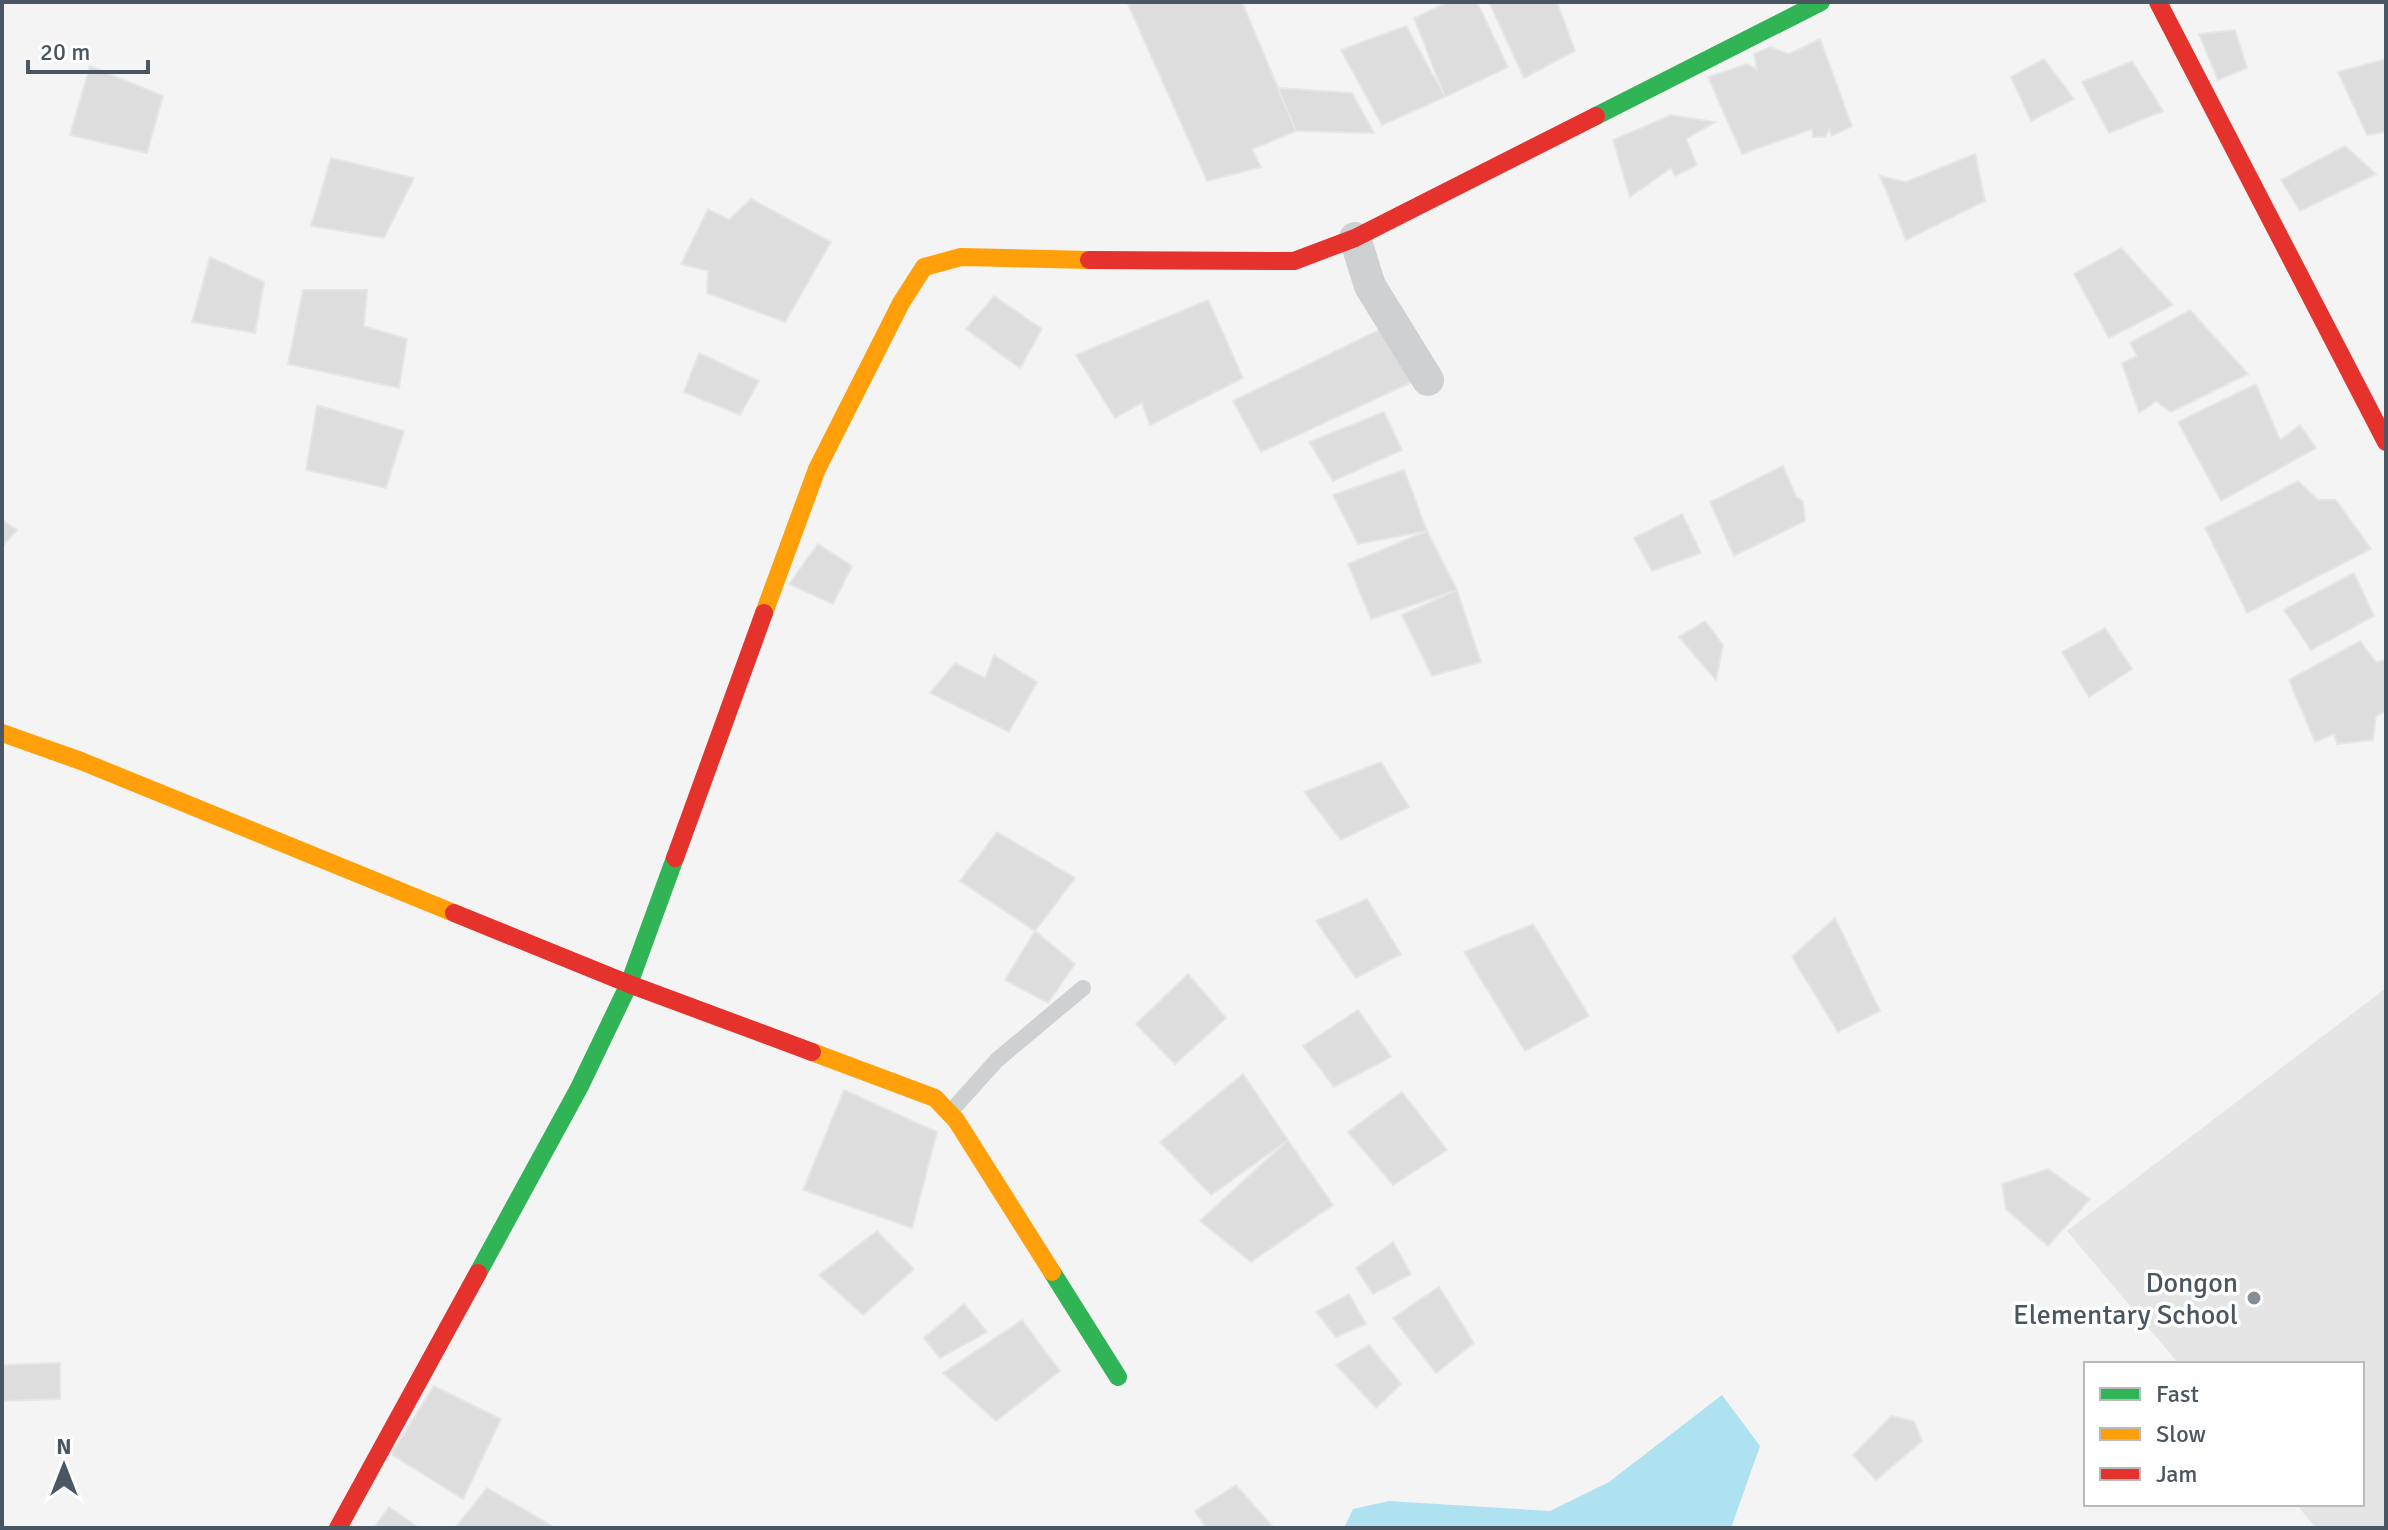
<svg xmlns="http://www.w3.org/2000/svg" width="2388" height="1530" viewBox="0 0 2388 1530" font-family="Signika,sans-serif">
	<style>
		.education { fill: #e6e5e6 }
		.water { fill: #aee2f0 }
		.building { fill: #ddddde; stroke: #e5e6e7; stroke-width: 2 }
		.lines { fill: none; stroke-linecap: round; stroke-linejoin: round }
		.lane { stroke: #ced0d2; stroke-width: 16 }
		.street { stroke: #ced0d2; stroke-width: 32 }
		.fast { stroke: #30b455; stroke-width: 18 }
		.slow { stroke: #ff9f0a; stroke-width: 18 }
		.jam { stroke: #e5322d; stroke-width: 18 }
		.poi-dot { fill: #868d94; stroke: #fff; stroke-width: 3 }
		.labels { text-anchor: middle; stroke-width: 7; stroke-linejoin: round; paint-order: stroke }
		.poi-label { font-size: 28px; fill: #4a5661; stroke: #fff; text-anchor: end }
	</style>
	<rect width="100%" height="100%" fill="#f4f4f4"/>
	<path class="education" d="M2386,988v540h-70l-20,-24h66v-140h-183l-112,-133z"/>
	<path class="water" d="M1722,1395l38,51 -29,82h-387l9,-19 36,-8 161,10 59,-29z"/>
	<g class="building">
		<path d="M1127,2h115l54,129 -44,18 9,18 -54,14z"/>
		<path d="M1448,2h29l31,65 -63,30 -31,-79z"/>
		<path d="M1489,2h68l18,49 -51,27z"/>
		<path d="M1406,26l39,71 -63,28 -41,-75z"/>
		<path d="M2235,30l12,38 -29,12 -19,-46z"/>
		<path d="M1820,39l32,87 -20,10 -3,-7 -4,8h-12l-1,-8 -70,25 -34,-77 39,-13 10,6 -3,-16 16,-7 19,7z"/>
		<path d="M2044,59l30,40 -43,22 -20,-44z"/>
		<path d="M2386,59v73l-19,3 -29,-63z"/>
		<path d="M2132,61l31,50 -54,22 -27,-51z"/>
		<path d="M90,66l73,30 -16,57 -77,-18z"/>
		<path d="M1278,88l74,5 22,40 -78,-2z"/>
		<path d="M1671,115l44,7 -29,17 11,26 -22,11 -4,-8 -41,29 -17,-57z"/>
		<path d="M2345,146l31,28 -76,37 -19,-31z"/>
		<path d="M1975,154l10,47 -79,39 -26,-64 26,6z"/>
		<path d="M331,158l83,20 -30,60 -73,-12z"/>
		<path d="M751,199l80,43 -46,80 -78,-29 1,-22 -27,-7 27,-55 21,11z"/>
		<path d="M2121,248l52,57 -64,33 -35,-64z"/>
		<path d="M210,257l54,25 -9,51 -63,-11z"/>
		<path d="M303,290h64l-3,36 43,13 -8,49 -111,-24z"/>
		<path d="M994,296l48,33 -22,39 -54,-39z"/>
		<path d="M1208,300l35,78 -93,47 -8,-22 -27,15 -39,-63z"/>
		<path d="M2190,310l58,64 -77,38 -15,-11 -17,12 -17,-50 15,-7 -7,-13z"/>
		<path d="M1381,329l31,53 -151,70 -28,-51z"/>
		<path d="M699,353l60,28 -19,34 -56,-23z"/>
		<path d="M2256,384l24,56 20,-15 16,23 -95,53 -43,-79z"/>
		<path d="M317,405l87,26 -18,57 -80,-18z"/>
		<path d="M1384,412l18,38 -69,31 -24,-39z"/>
		<path d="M1783,466l13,31 7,4 2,20 -71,35 -24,-54z"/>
		<path d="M1404,470l23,61 -69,13 -25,-49z"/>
		<path d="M2298,481l20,19h18l35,49 -124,64 -42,-85z"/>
		<path d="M1682,514l19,39 -49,18 -18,-33z"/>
		<path d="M2,520l15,10 -15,17z"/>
		<path d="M1427,531l30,59 -86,29 -23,-55z"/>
		<path d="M818,544l34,22 -19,38 -44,-20z"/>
		<path d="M2354,573l20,43 -63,34 -27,-40z"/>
		<path d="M1457,590l24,72 -49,14 -30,-61z"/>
		<path d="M1705,621l18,24 -7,35 -37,-43z"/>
		<path d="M2105,628l27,41 -43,28 -27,-45z"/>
		<path d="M2360,641l16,21 10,-2v51l-10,5 -3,24 -36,4 -3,-10 -19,8 -26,-62z"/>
		<path d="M994,655l43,27 -28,50 -79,-39 25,-30 30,15z"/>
		<path d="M1381,762l28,45 -68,33 -37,-48z"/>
		<path d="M997,832l78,46 -40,53 -75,-50z"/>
		<path d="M1367,899l34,55 -45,24 -40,-57z"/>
		<path d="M1835,918l45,93 -42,21 -46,-75z"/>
		<path d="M1533,924l56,92 -64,35 -61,-99z"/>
		<path d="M1035,931l40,33 -27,39 -43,-23z"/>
		<path d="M1188,974l38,44 -51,46 -39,-40z"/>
		<path d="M1358,1010l33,47 -57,30 -31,-41z"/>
		<path d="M1243,1074l45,66 -77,55 -51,-53z"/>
		<path d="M844,1090l93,42 -25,96 -109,-38z"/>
		<path d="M1402,1092l45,58 -54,35 -45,-53z"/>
		<path d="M1288,1140l45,65 -82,57 -51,-41z"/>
		<path d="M2048,1169l42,30 -42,47 -42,-37 -4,-25z"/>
		<path d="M877,1231l37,38 -51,46 -44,-40z"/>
		<path d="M1393,1242l18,32 -38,20 -17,-26z"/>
		<path d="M1439,1287l35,56 -38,30 -43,-55z"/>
		<path d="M1349,1294l17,30 -30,13 -20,-25z"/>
		<path d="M964,1304l23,28 -47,26 -16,-20z"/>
		<path d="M1022,1320l38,51 -64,50 -53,-48z"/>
		<path d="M1369,1345l32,39 -25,24 -40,-43z"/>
		<path d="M60,1363v36l-58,2v-36z"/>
		<path d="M434,1386l67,33 -38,80 -72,-45z"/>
		<path d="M1891,1416l23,5 8,20 -46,39 -23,-25z"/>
		<path d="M1236,1485l38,43h-68l-11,-17z"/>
		<path d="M487,1488l65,38 -1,2h-96z"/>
		<path d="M389,1507l30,21h-45z"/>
	</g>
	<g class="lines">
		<path class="lane" d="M951,1111l46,-51 86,-72"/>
		<path class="street" d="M1355,238l15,48 58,94"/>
		<g class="fast">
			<path d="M1596,116l225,-114"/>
			<path d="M1052,1272l66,105"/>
			<path d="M478,1273l101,-185 50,-104 46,-126"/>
		</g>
		<g class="slow">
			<path d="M764,613l53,-144 84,-166 23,-36 37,-10 128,3"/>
			<path d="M2,733l79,28 373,152"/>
			<path d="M812,1052l123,46 21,22 96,152"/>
		</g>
		<g class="jam">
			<path d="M2158,2l228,440"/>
			<path d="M1089,260l205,1 61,-23 241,-122"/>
			<path d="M675,858l89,-245"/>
			<path d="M454,913l175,71 183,68"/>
			<path d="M338,1528l140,-255"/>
		</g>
	</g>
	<circle class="poi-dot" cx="2254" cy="1298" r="8"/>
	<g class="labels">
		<g class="poi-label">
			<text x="2238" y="1292">Dongon<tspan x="2238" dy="32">Elementary School</tspan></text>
		</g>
	</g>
	<rect width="2388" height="1530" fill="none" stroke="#4a5661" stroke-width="8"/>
	<rect x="2084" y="1362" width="280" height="144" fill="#ffffff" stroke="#b7bbc0" stroke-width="2"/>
	<rect x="2100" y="1388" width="40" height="12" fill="#30b455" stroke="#b7bbc0" stroke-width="2"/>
	<text x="2156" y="1402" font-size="24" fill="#4a5661">Fast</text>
	<rect x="2100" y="1428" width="40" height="12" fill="#ff9f0a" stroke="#b7bbc0" stroke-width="2"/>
	<text x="2156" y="1442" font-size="24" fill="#4a5661">Slow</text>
	<rect x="2100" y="1468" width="40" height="12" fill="#e5322d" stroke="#b7bbc0" stroke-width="2"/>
	<text x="2156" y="1482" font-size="24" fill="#4a5661">Jam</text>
	<g transform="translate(64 1466)" stroke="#ffffff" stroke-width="6" paint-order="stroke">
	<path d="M0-6L14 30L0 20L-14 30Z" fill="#4a5661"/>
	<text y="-12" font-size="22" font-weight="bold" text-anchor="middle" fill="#4a5661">N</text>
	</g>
	<path d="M28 60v12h120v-12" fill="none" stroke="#4a5661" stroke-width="4"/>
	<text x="40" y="60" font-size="24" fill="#4a5661" stroke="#ffffff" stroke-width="6" paint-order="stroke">20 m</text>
</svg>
